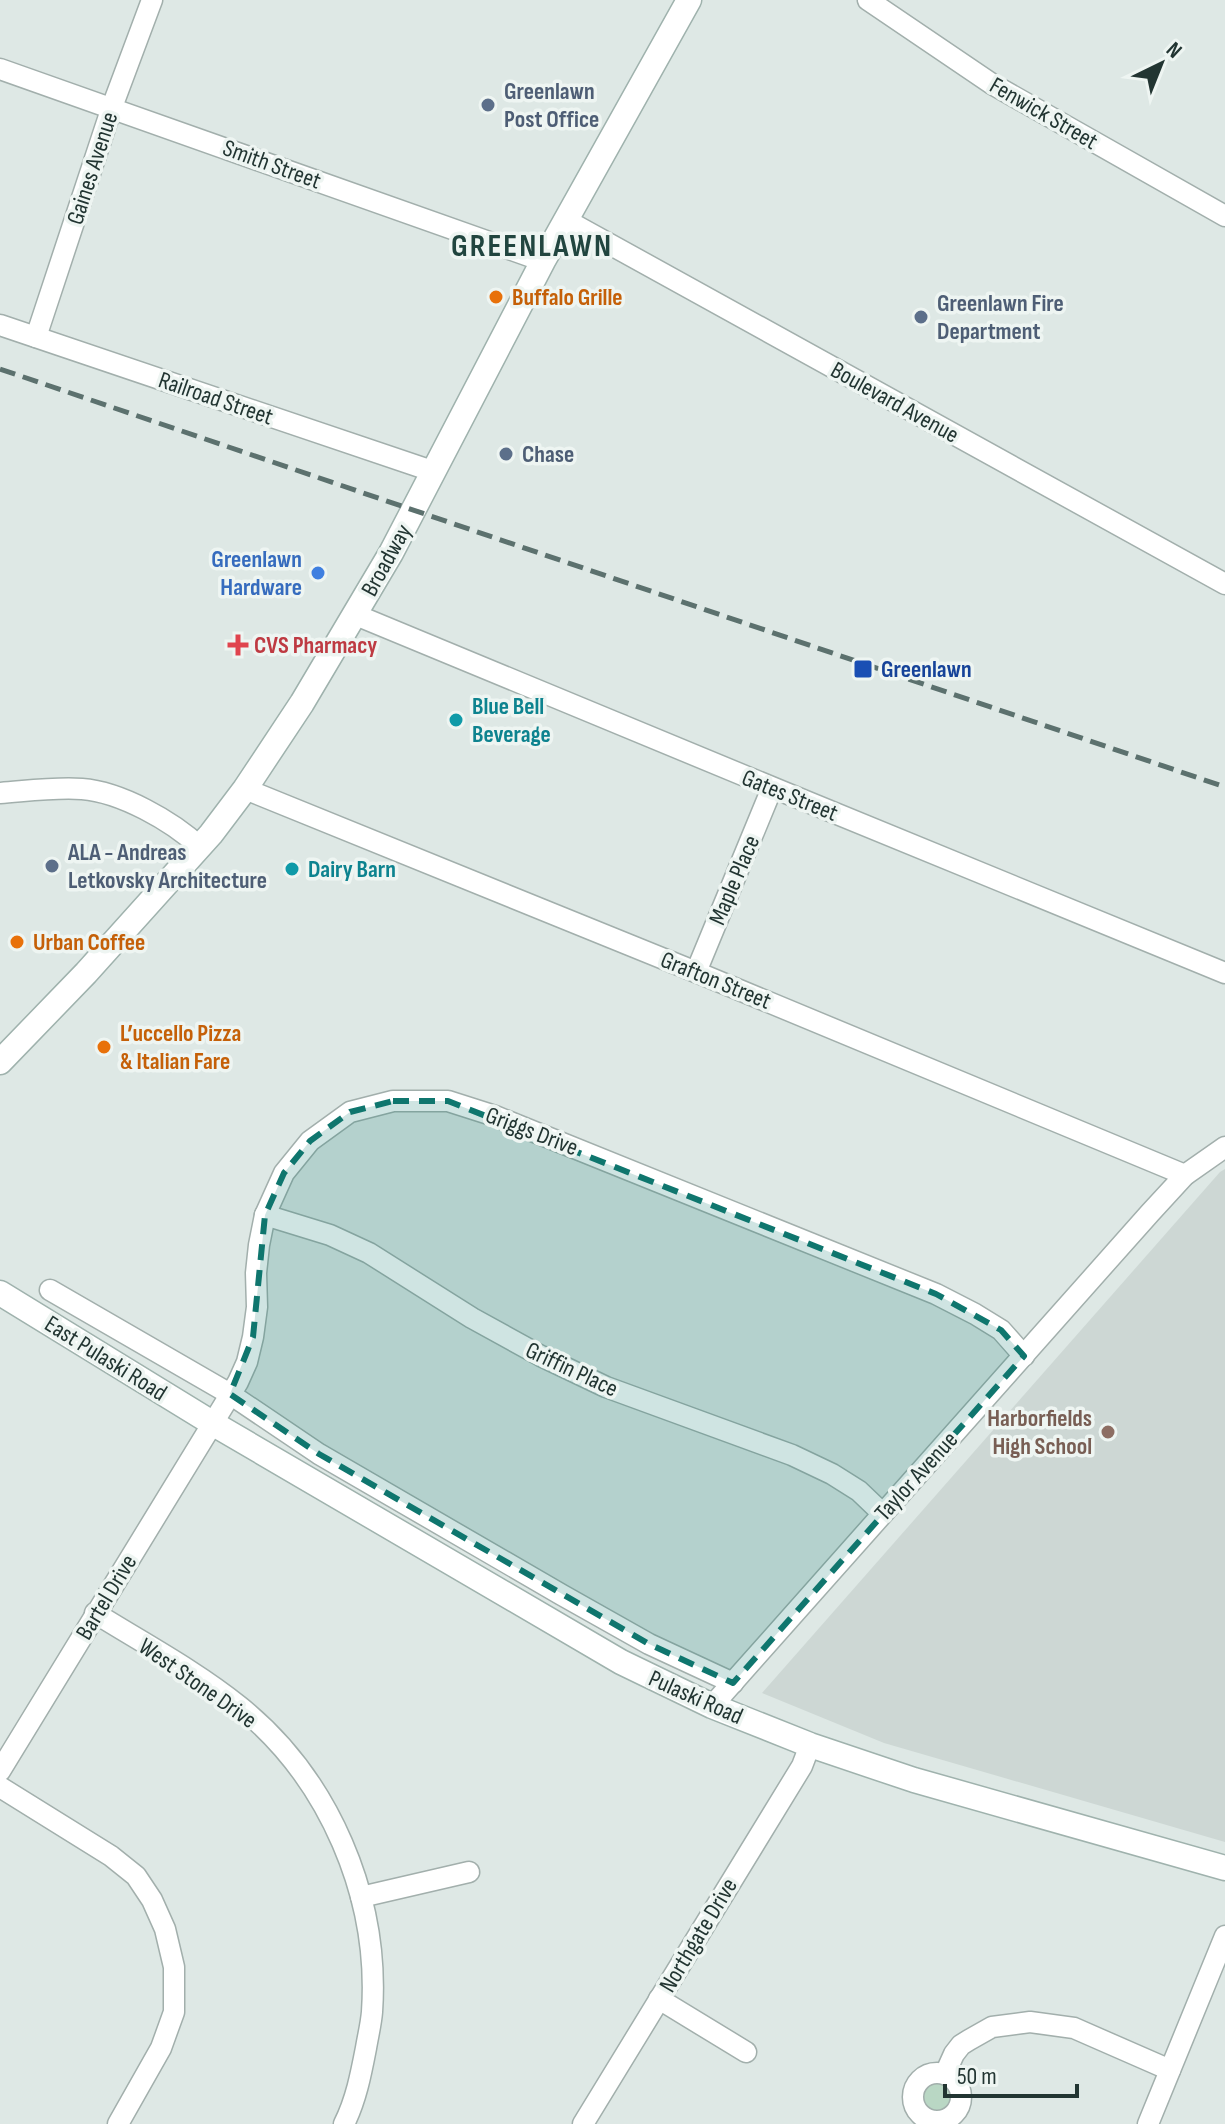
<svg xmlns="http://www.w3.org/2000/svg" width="1225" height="2124" viewBox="0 0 1225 2124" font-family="'Sofia Sans Condensed',sans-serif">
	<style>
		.built { fill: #cdd7d4 }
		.green { fill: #b9d7c4 }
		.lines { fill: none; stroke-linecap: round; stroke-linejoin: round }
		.street-casing { stroke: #a2afac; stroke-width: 23 }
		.secondary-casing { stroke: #9fb2ad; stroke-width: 27 }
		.street { stroke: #fff; stroke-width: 20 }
		.secondary { stroke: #fff; stroke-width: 24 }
		.rail { stroke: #5c716e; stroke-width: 5; stroke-dasharray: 16 8; stroke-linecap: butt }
		.marked { fill: #0f766e; fill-opacity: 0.2; stroke: #0f766e; stroke-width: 6; stroke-dasharray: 16 10; stroke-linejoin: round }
		.service-dot { fill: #5c6f8a; stroke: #eef5f2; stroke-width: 3 }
		.food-dot { fill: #e8710a; stroke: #eef5f2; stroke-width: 3 }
		.shop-dot { fill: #3f7fe0; stroke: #eef5f2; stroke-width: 3 }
		.health-dot { fill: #e0444e; stroke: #eef5f2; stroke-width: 3 }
		.transit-dot { fill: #1a4fb4; stroke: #eef5f2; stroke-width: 3 }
		.culture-dot { fill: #0f9aa8; stroke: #eef5f2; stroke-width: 3 }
		.education-dot { fill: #8d6e63; stroke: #eef5f2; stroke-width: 3 }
		.labels { text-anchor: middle; stroke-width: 7; stroke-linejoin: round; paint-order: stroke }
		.service-label { font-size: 24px; font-weight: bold; fill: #4e5e75; stroke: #eef5f2; text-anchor: start }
		.street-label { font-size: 24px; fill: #223532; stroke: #eef5f2 }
		.food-label { font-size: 24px; font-weight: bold; fill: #c56008; stroke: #eef5f2; text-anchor: start }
		.shop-label { font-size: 24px; font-weight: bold; fill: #366cbe; stroke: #eef5f2; text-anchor: end }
		.health-label { font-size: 24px; font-weight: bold; fill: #be3a42; stroke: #eef5f2; text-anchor: start }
		.transit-label { font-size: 24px; font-weight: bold; fill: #164399; stroke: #eef5f2; text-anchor: start }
		.culture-label { font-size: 24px; font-weight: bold; fill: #0d838f; stroke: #eef5f2; text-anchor: start }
		.education-label { font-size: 24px; font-weight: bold; fill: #785e54; stroke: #eef5f2; text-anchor: end }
		.district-label { font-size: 32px; font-weight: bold; letter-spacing: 2px; fill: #21453f; stroke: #eef5f2 }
	</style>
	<rect width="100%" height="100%" fill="#dee8e5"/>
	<path class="built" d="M1225,1169v673l-341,-99 -122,-50 458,-521z"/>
	<circle class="green" cx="936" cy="2097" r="20"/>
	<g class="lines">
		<defs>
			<g id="street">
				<path d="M868,0l124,84 233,132"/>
				<path d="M0,69l543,192"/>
				<path d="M566,220l659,364"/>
				<path d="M0,325l432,146"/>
				<path d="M36,337l76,-230 40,-107"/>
				<path d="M356,615l430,178 439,180"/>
				<path d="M245,789l451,183 489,203"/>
				<path d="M0,793c27,-2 55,-6 82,-4 39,3 90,32 118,58"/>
				<path d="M696,972l76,-184"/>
				<path d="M265,1215l65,20 39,18 103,65 69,38 65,31 186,68 40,19 27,17 23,22"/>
				<path d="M50,1290l180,104 89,60 243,141 87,49 84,39"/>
				<path d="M95,1613c48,30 99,57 144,93 90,72 141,191 133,306 -1,12 -4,24 -6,36 -5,26 -10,52 -22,76"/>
				<path d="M712,1706l438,-493 35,-38 40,-28"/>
				<path d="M0,1771l238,-389 9,-20 6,-25 4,-30 -1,-34 3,-28 6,-30 19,-42 26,-32 40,-29 43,-11h55l47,15 441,178 39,20 26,16 23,26"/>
				<path d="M0,1787l111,69 25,20 16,24 13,29 9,38v45l-13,36 -43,76"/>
				<path d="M361,1897l108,-25"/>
				<path d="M659,1999l87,53"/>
				<circle cx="937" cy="2097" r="24"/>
				<path d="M945,2074l9,-20 7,-9 8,-5 23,-13 38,-5 44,6 96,42"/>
				<path d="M583,2124l219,-358 8,-21"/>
				<path d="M1148,2124l77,-188"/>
			</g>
			<g id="secondary">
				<path d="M0,1062l86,-89 125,-139 34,-45 57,-86 89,-150 152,-292 146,-261"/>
				<path d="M0,1293l212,130 409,239 91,44 98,39 104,35 311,88"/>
			</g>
		</defs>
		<use href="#street" class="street-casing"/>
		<use href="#secondary" class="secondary-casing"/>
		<use href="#street" class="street"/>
		<use href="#secondary" class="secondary"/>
		<path class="rail" d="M0,369l1225,418"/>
	</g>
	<path class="marked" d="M393,1101h55l488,193 65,36 23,26 -291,327 -84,-39 -330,-190 -89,-60 23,-57 12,-122 19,-42 26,-32 40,-29z"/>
	<g class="service-dot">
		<circle cx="488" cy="105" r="8"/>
		<circle cx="921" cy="317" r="8"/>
		<circle cx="506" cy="454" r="8"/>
		<circle cx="52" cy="866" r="8"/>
	</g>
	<g class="food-dot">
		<circle cx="496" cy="297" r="8"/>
		<circle cx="17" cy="942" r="8"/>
		<circle cx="104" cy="1047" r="8"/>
	</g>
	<circle class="shop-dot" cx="318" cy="573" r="8"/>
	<path class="health-dot" d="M234 633h8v8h8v8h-8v8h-8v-8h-8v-8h8z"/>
	<rect class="transit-dot" x="853" y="659" width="20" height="20" rx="4"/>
	<g class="culture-dot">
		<circle cx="456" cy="720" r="8"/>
		<circle cx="292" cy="869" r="8"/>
	</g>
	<circle class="education-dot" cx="1108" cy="1432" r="8"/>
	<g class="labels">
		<g class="service-label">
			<text x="504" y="99">Greenlawn<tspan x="504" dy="28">Post Office</tspan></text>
			<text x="937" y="311">Greenlawn Fire<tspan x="937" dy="28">Department</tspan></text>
			<text x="522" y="462">Chase</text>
			<text x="68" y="860">ALA - Andreas<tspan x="68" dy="28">Letkovsky Architecture</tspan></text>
		</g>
		<g class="street-label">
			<text transform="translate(1044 113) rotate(30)" y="8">Fenwick Street</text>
			<text transform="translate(272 164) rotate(20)" y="8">Smith Street</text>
			<text transform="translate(92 168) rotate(-72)" y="8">Gaines Avenue</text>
			<text transform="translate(216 398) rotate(19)" y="8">Railroad Street</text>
			<text transform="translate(895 402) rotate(29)" y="8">Boulevard Avenue</text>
			<text transform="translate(386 560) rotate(-61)" y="8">Broadway</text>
			<text transform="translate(790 795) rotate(22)" y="8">Gates Street</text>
			<text transform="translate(734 880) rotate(-67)" y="8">Maple Place</text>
			<text transform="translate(716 980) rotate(22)" y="8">Grafton Street</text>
			<text transform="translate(532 1131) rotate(21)" y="8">Griggs Drive</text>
			<text transform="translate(106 1358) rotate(32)" y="8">East Pulaski Road</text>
			<text transform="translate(572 1369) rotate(25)" y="8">Griffin Place</text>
			<text transform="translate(916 1476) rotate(-48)" y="8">Taylor Avenue</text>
			<text transform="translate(106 1597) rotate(-59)" y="8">Bartel Drive</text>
			<text transform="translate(198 1683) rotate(35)" y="8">West Stone Drive</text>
			<text transform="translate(696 1697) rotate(24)" y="8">Pulaski Road</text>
			<text transform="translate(698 1935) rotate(-59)" y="8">Northgate Drive</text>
		</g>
		<g class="food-label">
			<text x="512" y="305">Buffalo Grille</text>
			<text x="33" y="950">Urban Coffee</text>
			<text x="120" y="1041">L’uccello Pizza<tspan x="120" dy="28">&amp; Italian Fare</tspan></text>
		</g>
		<g class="shop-label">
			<text x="302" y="567">Greenlawn<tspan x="302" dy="28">Hardware</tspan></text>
		</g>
		<g class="health-label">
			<text x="254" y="653">CVS Pharmacy</text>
		</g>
		<g class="transit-label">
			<text x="881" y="677">Greenlawn</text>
		</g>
		<g class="culture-label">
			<text x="472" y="714">Blue Bell<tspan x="472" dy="28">Beverage</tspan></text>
			<text x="308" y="877">Dairy Barn</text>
		</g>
		<g class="education-label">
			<text x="1092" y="1426">Harborfields<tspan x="1092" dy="28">High School</tspan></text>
		</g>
		<g class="district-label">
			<text x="532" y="256">GREENLAWN</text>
		</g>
	</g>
	<g transform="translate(1161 64) rotate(43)" stroke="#eef5f2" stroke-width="6" paint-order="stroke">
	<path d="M0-6L14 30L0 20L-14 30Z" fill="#223532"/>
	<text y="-12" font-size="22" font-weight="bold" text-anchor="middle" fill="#223532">N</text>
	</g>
	<path d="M945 2084v12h132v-12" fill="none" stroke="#223532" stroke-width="4"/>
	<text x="957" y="2084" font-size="24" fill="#223532" stroke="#eef5f2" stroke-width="6" paint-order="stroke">50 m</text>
</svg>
